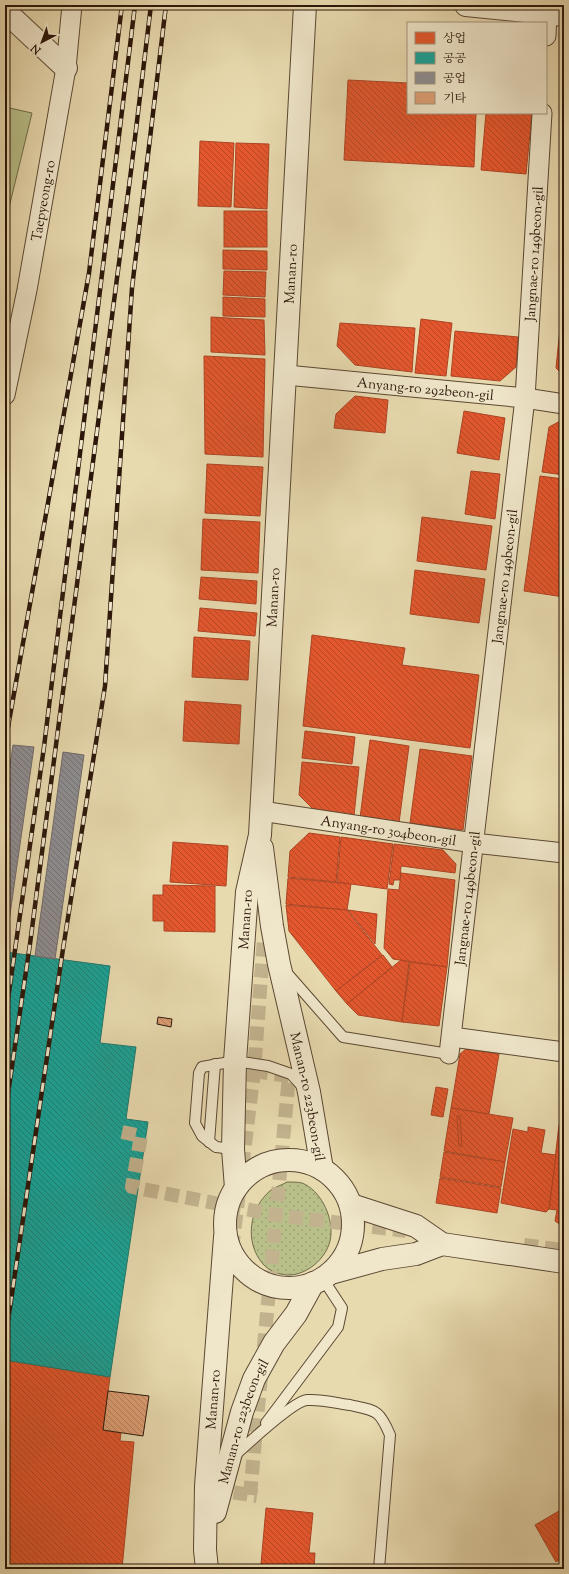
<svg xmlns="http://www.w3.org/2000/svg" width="569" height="1574" viewBox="0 0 569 1574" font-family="'Sorts Mill Goudy','Noto Serif KR',serif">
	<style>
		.grass { fill: url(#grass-dots); stroke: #726b4a }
		.park { fill: #b8bf89; stroke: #726b4a }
		.shops { fill: url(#shops-back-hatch); stroke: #ad4423 }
		.public { fill: url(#public-back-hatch); stroke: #1d796d }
		.industry { fill: url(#industry-back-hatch); stroke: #706a69 }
		.building { fill: url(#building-back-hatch); stroke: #2c170a }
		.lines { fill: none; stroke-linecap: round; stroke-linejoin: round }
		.pedestrian-tunnel { stroke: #c2b38e; stroke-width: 14; stroke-dasharray: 14 7; stroke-linecap: butt }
		.service-casing { stroke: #5b4833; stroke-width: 12 }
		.minor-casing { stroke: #5b4833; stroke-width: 21 }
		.tertiary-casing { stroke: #5b4833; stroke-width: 24 }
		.service { stroke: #f0e7cb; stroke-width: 10 }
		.minor { stroke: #f0e7cb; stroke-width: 19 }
		.tertiary { stroke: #f0e7cb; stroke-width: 22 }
		.rail-casing { stroke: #2c170a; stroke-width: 4.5 }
		.rail { stroke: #f0e7cb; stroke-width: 3; stroke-dasharray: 9; stroke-linecap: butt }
		.labels { text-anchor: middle; stroke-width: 4; stroke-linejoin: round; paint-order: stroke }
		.street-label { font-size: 14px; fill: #2c170a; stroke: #f0e7cb }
	</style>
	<defs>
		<pattern id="grass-dots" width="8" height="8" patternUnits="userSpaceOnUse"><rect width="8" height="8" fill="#b8bf89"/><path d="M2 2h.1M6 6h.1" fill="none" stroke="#9ea375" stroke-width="1.8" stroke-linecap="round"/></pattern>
		<pattern id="shops-back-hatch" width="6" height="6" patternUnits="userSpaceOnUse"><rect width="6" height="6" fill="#e4572e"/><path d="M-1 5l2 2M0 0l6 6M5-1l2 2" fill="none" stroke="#b94725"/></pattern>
		<pattern id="public-back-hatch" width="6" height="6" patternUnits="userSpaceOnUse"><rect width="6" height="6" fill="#17a398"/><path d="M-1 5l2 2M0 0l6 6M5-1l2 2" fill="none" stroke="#15847a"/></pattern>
		<pattern id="industry-back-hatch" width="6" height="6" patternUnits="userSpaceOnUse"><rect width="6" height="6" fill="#8d8d92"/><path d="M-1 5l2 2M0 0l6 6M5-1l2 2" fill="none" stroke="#737275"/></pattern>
		<pattern id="building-back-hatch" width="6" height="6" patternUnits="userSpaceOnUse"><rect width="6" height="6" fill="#dd9e73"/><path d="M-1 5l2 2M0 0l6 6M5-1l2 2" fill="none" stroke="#b3805d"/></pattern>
	</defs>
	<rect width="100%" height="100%" fill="#e8daaf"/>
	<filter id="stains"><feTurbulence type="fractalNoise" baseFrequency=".005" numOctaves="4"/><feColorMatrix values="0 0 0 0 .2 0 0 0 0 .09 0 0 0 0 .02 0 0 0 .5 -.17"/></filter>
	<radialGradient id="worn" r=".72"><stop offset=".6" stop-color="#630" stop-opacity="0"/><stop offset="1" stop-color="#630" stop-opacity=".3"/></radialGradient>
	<path class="grass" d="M287,1182c5,0 11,0 15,1 18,7 30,32 29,50 0,22 -23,43 -44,42 -10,-1 -18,-4 -24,-11 -19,-22 -14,-56 8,-74 4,-3 11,-5 16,-8z"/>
	<path class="park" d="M5,107l27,6 -27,111z"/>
	<g class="shops">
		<path d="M348,80l60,3v30h68l-2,54 -130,-7z"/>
		<path d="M486,113h46l-6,61 -45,-4z"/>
		<path d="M200,141l34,2 -3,64 -33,-1z"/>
		<path d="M236,143l33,1 -2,65 -33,-2z"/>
		<rect x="224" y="211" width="43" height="36"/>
		<path d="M223,250l44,1v19l-44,-1z"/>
		<path d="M564,266v47h-3z"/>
		<path d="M224,271l42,1 -1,25 -42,-2z"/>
		<path d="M223,297l42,2v18l-42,-1z"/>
		<path d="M211,317l53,3 1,35 -54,-3z"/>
		<path d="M561,318h3v58l-8,-8z"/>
		<path d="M421,319l31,4 -6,53 -31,-3z"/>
		<path d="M340,323l75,5 -3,44 -57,-7 -18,-19z"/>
		<path d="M455,331l63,6 -2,30 -16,14 -49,-5z"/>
		<path d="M204,356l61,3 -2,98 -58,-3z"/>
		<path d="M355,396l33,4 -3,33 -51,-5 2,-14z"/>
		<path d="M464,411l41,7 -6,42 -42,-7z"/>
		<path d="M564,419v56l-22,-3 7,-45z"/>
		<path d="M207,464l56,3 -3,49 -55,-3z"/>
		<path d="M471,471l29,3 -5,45 -30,-5z"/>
		<path d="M540,476l24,3v118l-40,-6z"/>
		<path d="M422,517l70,9 -6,44 -69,-9z"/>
		<path d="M203,519l57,3 -2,51 -57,-3z"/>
		<path d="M415,570l70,9 -6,44 -69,-9z"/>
		<path d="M201,577l56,4 -1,23 -57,-5z"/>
		<path d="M200,608l57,5 -2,23 -57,-5z"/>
		<path d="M312,635l93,13 -3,17 77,10 -9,73 -167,-22z"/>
		<path d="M194,637l56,4 -2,39 -56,-3z"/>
		<path d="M185,701l56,4 -2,39 -56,-3z"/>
		<path d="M305,731l50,6 -3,27 -50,-6z"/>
		<path d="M370,740l39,6 -10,77 -39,-5z"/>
		<path d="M420,749l52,7 -9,74 -53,-7z"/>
		<path d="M302,762l57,5 -5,49 -38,-4 -17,-17z"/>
		<path d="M309,833l31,4 -4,45 -48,-5 2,-26z"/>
		<path d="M341,837l52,7 -6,45 -50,-7z"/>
		<path d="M173,842l55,4 -2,40 -56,-4z"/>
		<path d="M394,844l49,6 13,14 -1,9 -54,-7 -1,14h-6l-1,5 -4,-1z"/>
		<path d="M401,873l54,7 -8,87 -54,-8 -9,-11 4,-59 11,1z"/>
		<path d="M288,878l63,6 -4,26 -61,-6z"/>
		<path d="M163,885l52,1v46l-51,-1v-10h-11v-26h10z"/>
		<path d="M286,905l61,5 35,45 -46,36 -47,-60z"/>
		<path d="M348,910l29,4 -2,30z"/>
		<path d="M383,955l9,12 -45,37 -11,-13z"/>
		<path d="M401,960l8,2 -7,60 -44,-7 -11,-11z"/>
		<path d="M410,962l37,5 -8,59 -37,-4z"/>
		<path d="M466,1049l33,5 -10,60 -38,-6 9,-54z"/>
		<path d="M436,1087l12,2 -5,28 -12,-2z"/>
		<path d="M451,1108l62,10 -8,44 -61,-11z"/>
		<path d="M457,1116h3l2,30h-3z"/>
		<path d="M559,1125l5,1v101l-9,-6 2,-11 -8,-1z"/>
		<path d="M528,1127l17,3 -4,23 15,2 -7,54 -3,3 -45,-9 12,-74 15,3z"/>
		<path d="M444,1152l61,10 -4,25 -61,-10z"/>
		<path d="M440,1178l61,10 -4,25 -61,-10z"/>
		<path d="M5,1360l105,17 -7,53 18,3 -1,8 14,1 -12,127h-117z"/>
		<path d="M266,1508l47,5 -4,40h6l-1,16 -53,-5z"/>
		<path d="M564,1508v49l-8,5 -21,-37z"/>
	</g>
	<path class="public" d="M5,952l105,14 -10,77 36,4 -10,72 22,3 -38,255 -105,-17z"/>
	<g class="industry">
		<path d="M13,745l21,2 -29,202v-151z"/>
		<path d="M63,752l21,3 -29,204 -20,-3z"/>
	</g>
	<g class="building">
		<path d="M158,1017l14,2 -1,8 -14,-3z"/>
		<path d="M108,1391l41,5 -6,40 -40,-6z"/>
	</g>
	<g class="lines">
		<g class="pedestrian-tunnel">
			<path d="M254,1071l35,5 -26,280"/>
			<path d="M122,1132l19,4 -9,51 144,28 130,16"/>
			<path d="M524,1245l40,5"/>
			<path d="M232,1249l22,-178 10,-133"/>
			<path d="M213,1489l44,7"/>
			<path d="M250,1495l11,-119"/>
		</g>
		<defs>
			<g id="service">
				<path d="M286,972l57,65 106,17"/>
				<path d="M209,1142l6,-78"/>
				<path d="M233,1149l-17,-2 -14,-11 -7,-13 4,-50 3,-6 33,-6 33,5 23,8 12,13"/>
				<path d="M266,1423l72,-96 4,-19 -19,-29"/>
				<path d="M234,1456c12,-11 60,-55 73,-56 14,-1 29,3 43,5 26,6 29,4 40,30l-11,134"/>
			</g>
			<g id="minor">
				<path d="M546,36l1,-23"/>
				<path id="s1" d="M286,375l239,23 39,6"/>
				<path id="s2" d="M5,395l22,-105 39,-222 6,-63"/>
				<path id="s3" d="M261,811l213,32 90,10"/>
				<path d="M452,1037l112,15"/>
				<path id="s4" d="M449,1054l76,-656 17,-285"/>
			</g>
			<g id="tertiary">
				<path d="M466,5l98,10"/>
				<path d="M5,11l61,57"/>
				<path id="s5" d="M262,848l10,78 7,38 30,128 13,77"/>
				<circle cx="289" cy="1224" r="64"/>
				<path id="s6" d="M236,1188l-3,-39 2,-88 12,-169 13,-57 45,-830"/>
				<path d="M351,1205l65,21 26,18 122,18"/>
				<path d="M331,1273l51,-14 34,-5 26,-10"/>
				<path id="s7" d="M215,1512l27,-100 12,-33 20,-36 22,-29 17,-31"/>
				<path id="s8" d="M207,1569l-2,-19 1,-64 19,-249"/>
			</g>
		</defs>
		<use href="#service" class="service-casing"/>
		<use href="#minor" class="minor-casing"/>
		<use href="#tertiary" class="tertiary-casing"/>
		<use href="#service" class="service"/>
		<use href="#minor" class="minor"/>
		<use href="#tertiary" class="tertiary"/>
		<defs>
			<g id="rail">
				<path d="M5,744l84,-471 33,-268"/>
				<path d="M5,1020l39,-273 91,-742"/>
				<path d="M5,1114l25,-170 101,-773 20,-166"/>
				<path d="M5,1341l58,-392 42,-263 27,-398 34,-283"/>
			</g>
		</defs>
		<use href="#rail" class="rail-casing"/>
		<use href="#rail" class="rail"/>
	</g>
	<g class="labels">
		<g class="street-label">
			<text dy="5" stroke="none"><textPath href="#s2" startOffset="198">Taepyeong-ro</textPath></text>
			<text dy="5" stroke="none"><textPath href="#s4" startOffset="805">Jangnae-ro 149beon-gil</textPath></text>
			<text dy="5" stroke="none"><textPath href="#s6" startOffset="917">Manan-ro</textPath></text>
			<text dy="5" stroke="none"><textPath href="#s1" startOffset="140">Anyang-ro 292beon-gil</textPath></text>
			<text dy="5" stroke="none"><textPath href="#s4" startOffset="481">Jangnae-ro 149beon-gil</textPath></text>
			<text dy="5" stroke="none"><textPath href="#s6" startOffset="593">Manan-ro</textPath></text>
			<text dy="5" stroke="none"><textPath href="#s3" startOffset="129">Anyang-ro 304beon-gil</textPath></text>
			<text dy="5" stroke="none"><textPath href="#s4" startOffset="157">Jangnae-ro 149beon-gil</textPath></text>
			<text dy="5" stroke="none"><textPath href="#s6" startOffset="269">Manan-ro</textPath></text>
			<text dy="5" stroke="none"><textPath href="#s5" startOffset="253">Manan-ro 223beon-gil</textPath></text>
			<text dy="5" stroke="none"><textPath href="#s8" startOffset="170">Manan-ro</textPath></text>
			<text dy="5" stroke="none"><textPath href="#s7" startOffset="95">Manan-ro 223beon-gil</textPath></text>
		</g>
	</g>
	<rect width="569" height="1574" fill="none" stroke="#e8daaf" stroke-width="20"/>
	<rect x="6" y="6" width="557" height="1562" fill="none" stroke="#2c170a" stroke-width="2"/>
	<rect x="10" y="10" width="549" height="1554" fill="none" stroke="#2c170a"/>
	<rect x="407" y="22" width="140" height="92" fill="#f0e7cb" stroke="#a2947e"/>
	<rect x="415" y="32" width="20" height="12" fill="#e4572e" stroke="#a2947e"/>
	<text x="443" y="42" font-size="12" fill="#2c170a">상업</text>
	<rect x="415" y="52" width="20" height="12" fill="#17a398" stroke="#a2947e"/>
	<text x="443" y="62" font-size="12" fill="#2c170a">공공</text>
	<rect x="415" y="72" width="20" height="12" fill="#8d8d92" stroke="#a2947e"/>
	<text x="443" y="82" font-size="12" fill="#2c170a">공업</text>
	<rect x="415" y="92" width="20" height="12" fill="#dd9e73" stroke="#a2947e"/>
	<text x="443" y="102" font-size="12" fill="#2c170a">기타</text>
	<g transform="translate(42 42) rotate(221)" stroke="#f0e7cb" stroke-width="3" paint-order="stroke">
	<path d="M0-3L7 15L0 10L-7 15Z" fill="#2c170a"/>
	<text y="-6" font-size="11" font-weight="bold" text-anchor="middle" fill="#2c170a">N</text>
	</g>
	<rect width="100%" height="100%" filter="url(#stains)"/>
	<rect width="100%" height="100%" fill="url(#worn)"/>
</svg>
